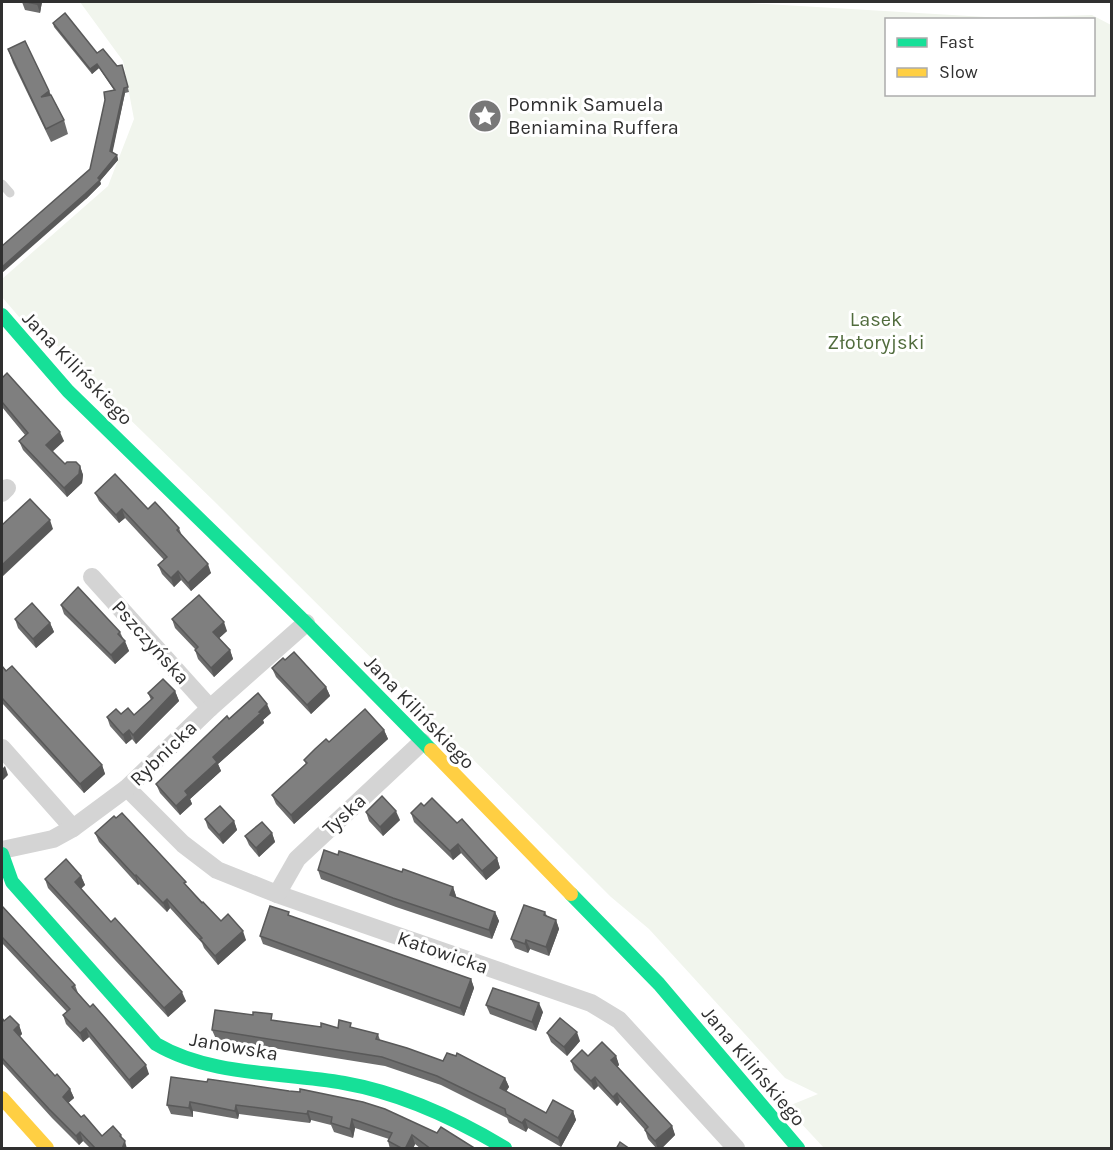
<svg xmlns="http://www.w3.org/2000/svg" width="1113" height="1150" viewBox="0 0 1113 1150" font-family="Karla,sans-serif">
	<style>
		.green { fill: #f1f5ed; fill-rule: evenodd }
		.lines { fill: none; stroke-linecap: round; stroke-linejoin: round }
		.lane { stroke: #d4d4d4; stroke-width: 9 }
		.street { stroke: #d4d4d4; stroke-width: 18 }
		.fast { stroke: #16e098; stroke-width: 14 }
		.slow { stroke: #ffcf43; stroke-width: 14 }
		.wall { fill: #6d6d6d }
		.shaded-wall { fill: #595959 }
		.building { fill: #7f7f7f; stroke: #595959; stroke-width: 1.5 }
		.labels { text-anchor: middle; stroke-width: 6; stroke-linejoin: round; paint-order: stroke }
		.poi-label { font-size: 20px; fill: #303030; stroke: #fff; text-anchor: start }
		.park-label { font-size: 20px; fill: #516c3d; stroke: #fff }
		.street-label { font-size: 20px; fill: #303030; stroke: #fff }
	</style>
	<rect width="100%" height="100%" fill="#fff"/>
	<path class="green" d="M80,2h652l271,16 89,-3 19,10v1123h-287l-38,-41 32,-13 -33,-16 -136,-149 -38,-32 -394,-393 -105,-102 -68,-70 -6,7 -36,-42v-18l106,-93 26,-67 -11,-58zM886,20h208v74h-208z"/>
	<g class="lines">
		<path class="lane" d="M2,184l8,9"/>
		<g class="street">
			<path d="M2,493l5,-5"/>
			<path d="M92,577l118,131"/>
			<path d="M2,748l71,80"/>
			<path d="M127,788l56,56 34,26 60,24 314,109 28,17 117,128"/>
			<path d="M2,850l51,-11 20,-11 54,-40 83,-80 96,-85"/>
			<path d="M277,894l20,-35 125,-117"/>
		</g>
		<g class="fast">
			<path d="M2,315l66,76 238,232 125,127"/>
			<path d="M2,854l10,28 144,162c54,32 127,28 188,39 57,10 111,35 161,65"/>
			<path d="M571,894l88,90 139,164"/>
		</g>
		<g class="slow">
			<path d="M431,750l140,144"/>
			<path d="M2,1098l45,50"/>
		</g>
	</g>
	<g class="wall">
		<path d="M22,2h20l-2,11 -15,-3z"/>
		<path d="M53,23l64,43 5,-1 7,27 -4,1 -13,59 5,3 1,5 -18,21 1,3 -15,15 4,-30 24,-79 -15,-22 -7,6 -38,-47z"/>
		<path d="M8,49l41,42 15,29 4,14 -17,8 -38,-79z"/>
		<path d="M2,378l62,63 -12,10 13,13 15,2 3,9 -1,8 -15,14 -44,-47 -4,-9 6,-6 -23,-28z"/>
		<path d="M95,493l53,16 31,19 3,8 29,37 -20,18 -10,-11 -7,7 -12,-13 -4,-9 6,-5 -39,-42 -6,5 -20,-22z"/>
		<path d="M61,605l59,27 9,19 -14,13 -51,-50z"/>
		<path d="M15,619l35,4 4,9 -18,16 -18,-20z"/>
		<path d="M172,619l55,12 -8,7 11,12 3,9 -19,18 -16,-18 -3,-9v-1l-20,-21z"/>
		<path d="M285,660l41,27 4,9 -19,18 -35,-37 -4,-9z"/>
		<path d="M2,666l100,99 3,9 -21,19 -82,-90z"/>
		<path d="M175,691l4,10 -43,43 -4,-5 -6,5 -16,-18 -3,-9 14,-3 13,1 17,-15 -3,-7z"/>
		<path d="M271,713l-8,7 1,3 -46,41 3,7 -31,28 2,5 -12,11 -20,-22 -4,-9 73,-65z"/>
		<path d="M384,730l4,9 -94,85 -18,-20 -4,-9 34,-31 -2,-4 25,-18z"/>
		<path d="M424,806l33,17 40,35 3,10 -14,12 -25,-27 -8,7 -39,-38 -3,-9z"/>
		<path d="M366,812l34,8 -17,16 -14,-15z"/>
		<path d="M205,819l29,2 3,9 -14,14 -15,-16z"/>
		<path d="M95,833l93,54 33,34 25,19 -28,25 -14,-17 -2,-5 -32,-35 -3,4 -28,-28 -1,1 -39,-43z"/>
		<path d="M272,833l3,9 -16,15 -10,-12 -4,-9z"/>
		<path d="M338,855l64,17 51,15 3,9v1l39,15 4,9 -7,18 -96,-32 -75,-28 -3,-9z"/>
		<path d="M81,876l4,9 -4,4 30,33 75,79 -18,16 -120,-129 -3,-9z"/>
		<path d="M2,906l73,79 3,8 71,81 -17,15 -43,-52 -6,5 -17,-18 -3,-9 4,-3 -65,-69z"/>
		<path d="M545,912l2,4 9,4 3,9 -10,27 -19,-7 -2,4 -13,-5 -4,-9z"/>
		<path d="M291,916l180,63 3,9 -10,28 -201,-72 -3,-8z"/>
		<path d="M486,1005l57,7 -7,19 -46,-17z"/>
		<path d="M253,1015l21,6 47,6 32,1 25,6 2,6 63,21 62,17 4,9 -3,4 40,22 27,-2 3,9 -15,27 -33,-19 -2,4 -17,-9 -2,-5 -66,-33 -56,-19 -169,-27 -4,-9z"/>
		<path d="M2,1018l2,3 15,4 3,9 -3,3 36,39 15,13 4,9 -6,5 13,14 21,19 20,2 5,11h-36l-8,-8 -4,4 -27,-27 -50,-55z"/>
		<path d="M547,1033l33,8 -13,15 -16,-14z"/>
		<path d="M588,1056h28l3,9 -2,2 55,59 3,9 -14,14h-4l-9,-10 -3,-9 -25,-28 -3,4 -19,-20 -4,4 -20,-20 -3,-9z"/>
		<path d="M171,1077l266,56 39,16h-55l-6,-5 -2,5h-23l-2,-8 1,-2 -34,-11 -2,10 -19,-6 -3,-7 -20,-5 -1,3 -71,-9 -1,5 -45,-8v6l-22,-3 -4,-9z"/>
	</g>
	<g class="shaded-wall">
		<path d="M37,2h5l-2,11 -3,-9z"/>
		<path d="M97,64l2,4 -7,6 -2,-5z"/>
		<path d="M124,88l1,5 -13,62 -2,-4z"/>
		<path d="M49,91l5,13 -13,-7z"/>
		<path d="M117,155l1,5 -18,21 1,3 -15,15 -84,74v-6l96,-89z"/>
		<path d="M60,432l4,9 -14,13 -4,-9z"/>
		<path d="M80,466l3,9 -1,8 -15,14 -3,-9z"/>
		<path d="M122,509l3,9 -6,5 -3,-8z"/>
		<path d="M50,520l3,9 -51,48v-12z"/>
		<path d="M208,564l3,9 -20,18 -3,-8z"/>
		<path d="M178,571l3,9 -7,7 -3,-9z"/>
		<path d="M224,622l3,9 -11,10 -3,-9z"/>
		<path d="M50,623l4,9 -18,16 -3,-9z"/>
		<path d="M125,641l4,10 -14,13 -4,-9z"/>
		<path d="M230,650l3,9 -19,18 -3,-9z"/>
		<path d="M326,687l4,9 -19,18 -4,-9z"/>
		<path d="M175,691l4,10 -43,43 -3,-9z"/>
		<path d="M267,704l4,9 -8,7 1,3 -46,41 3,7 -31,28 2,5 -12,11 -4,-9 9,-15 28,-34z"/>
		<path d="M129,730l3,9 -6,5 -3,-9z"/>
		<path d="M384,730l4,9 -94,85 -3,-9z"/>
		<path d="M102,765l3,9 -21,19 -4,-9z"/>
		<path d="M5,766l3,9 -6,6v-12z"/>
		<path d="M396,811l4,9 -17,16 -3,-9z"/>
		<path d="M234,821l3,9 -14,14 -4,-9z"/>
		<path d="M272,833l3,9 -16,15 -3,-9z"/>
		<path d="M458,844l3,9 -8,7 -3,-9z"/>
		<path d="M497,858l3,10 -14,12 -4,-9z"/>
		<path d="M136,875l3,9 -1,1 -3,-9z"/>
		<path d="M81,876l4,9 -7,6 -3,-9z"/>
		<path d="M453,887l3,9 -3,8 -3,-9z"/>
		<path d="M167,899l3,9 -3,4 -4,-9z"/>
		<path d="M495,912l4,9 -7,18 -3,-9z"/>
		<path d="M556,920l3,9 -10,27 -3,-9z"/>
		<path d="M243,931l3,9 -28,25 -3,-9z"/>
		<path d="M526,940l4,9 -2,4 -3,-9z"/>
		<path d="M471,979l3,9 -10,28 -4,-8z"/>
		<path d="M182,992l4,9 -18,16 -4,-9z"/>
		<path d="M539,1003l4,9 -7,19 -4,-9z"/>
		<path d="M19,1025l3,9 -5,5 -3,-9z"/>
		<path d="M86,1028l3,9 -6,5 -3,-9z"/>
		<path d="M577,1032l3,9 -13,15 -3,-9z"/>
		<path d="M616,1056l3,9 -4,4 -4,-9z"/>
		<path d="M146,1065l3,9 -17,15 -3,-9z"/>
		<path d="M595,1077l3,9 -4,4 -3,-9z"/>
		<path d="M505,1078l4,9 -6,10 -3,-9z"/>
		<path d="M70,1089l4,9 -8,7 -3,-8z"/>
		<path d="M617,1093l3,9 -3,4 -4,-9z"/>
		<path d="M190,1102l3,9v6l-4,-9z"/>
		<path d="M236,1105l3,9 -1,5 -3,-8z"/>
		<path d="M308,1111l3,9 -1,3 -3,-9z"/>
		<path d="M573,1111l3,9 -15,27 -3,-9z"/>
		<path d="M352,1119l3,9 -2,10 -3,-9z"/>
		<path d="M525,1119l3,9 -2,4 -4,-9z"/>
		<path d="M672,1126l3,9 -14,14h-3l-3,-8z"/>
		<path d="M80,1132l3,9 -4,4 -3,-9z"/>
		<path d="M121,1135l3,8 1,-2 2,8h-5l-2,-13z"/>
		<path d="M412,1135l3,9 -2,5h-8z"/>
	</g>
	<g class="building">
		<path d="M26,2h11v2z"/>
		<path d="M65,13l32,40 6,-4 14,17 5,-1 6,22 -4,1 -14,63 7,4 -19,23 2,2 -15,14 -83,73v-21l88,-77 15,-69 -1,-8 11,-2 -18,-26 -7,5 -37,-46z"/>
		<path d="M25,41l24,50 -8,6 10,-2 13,25 -18,9 -38,-80z"/>
		<path d="M7,373l53,59 -14,13 19,19 2,-2h9l4,4 -1,8 -15,14 -45,-47 9,-8 -26,-31v-24z"/>
		<path d="M115,474l33,35 7,-7 24,26 -2,2 31,34 -20,19 -10,-12 -7,7 -13,-13 9,-8 -45,-48 -6,6 -21,-22z"/>
		<path d="M30,499l20,21 -48,45v-40z"/>
		<path d="M78,587l42,45 -2,2 7,7 -14,14 -50,-50z"/>
		<path d="M199,595l25,27 -11,10 17,18 -19,18 -16,-18 3,-3 -26,-28z"/>
		<path d="M32,603l18,20 -17,16 -18,-20z"/>
		<path d="M294,652l32,35 -19,18 -35,-37 11,-10 2,2z"/>
		<path d="M2,666l4,5 6,-5 90,99 -22,19 -78,-86z"/>
		<path d="M163,679l12,12 -42,44 -4,-5 -6,5 -16,-18 9,-8 5,5 7,-6 6,7 19,-17 -5,-5z"/>
		<path d="M258,693l9,11 -8,8 2,1 -48,44 4,5 -32,29 3,4 -12,11 -20,-22 71,-68 2,3z"/>
		<path d="M365,709l19,21 -93,85 -19,-20 35,-32 -3,-3 11,-11 11,-10 3,3z"/>
		<path d="M382,796l14,15 -16,16 -14,-15z"/>
		<path d="M432,798l25,25 5,-4 35,39 -15,13 -24,-27 -8,7 -39,-38 10,-10 3,3z"/>
		<path d="M220,806l14,15 -15,14 -14,-16z"/>
		<path d="M122,813l64,69 -2,1 18,20 1,-1 18,19 7,-7 15,17 -28,25 -15,-17 2,-1 -35,-39 -4,4 -27,-28 -1,1 -40,-43 19,-17 2,2z"/>
		<path d="M262,822l10,11 -16,15 -11,-12z"/>
		<path d="M324,850l14,5 1,-4 63,21 1,-3 50,18 -3,8 45,17 -6,18 -96,-32 -75,-28z"/>
		<path d="M66,859l15,17 -6,6 36,40 4,-4 67,74 -18,16 -119,-129z"/>
		<path d="M524,905l21,7 -1,3 12,5 -10,27 -20,-7 -1,4 -14,-5z"/>
		<path d="M2,906l73,79 -3,2 18,20 3,-3 53,61 -17,15 -43,-52 -6,5 -17,-18 7,-6 -68,-72z"/>
		<path d="M270,906l19,6 -1,3 183,64 -11,29 -200,-72z"/>
		<path d="M493,988l46,15 -7,19 -46,-17z"/>
		<path d="M215,1010l38,5v-3l19,2 -1,6 50,7v-4l17,5 1,-8 12,3 -1,4 28,7 -2,5 31,9 36,13 4,-8 9,3 1,-3 48,25 -5,10 46,25 7,-13 20,11 -15,27 -33,-19 -3,4 -16,-9 -1,-5 -68,-33 -55,-19 -170,-27z"/>
		<path d="M10,1016l9,9 -5,5 41,46 2,-2 13,15 -7,8 18,20 3,-2 18,21 11,-10 8,9 -1,1 5,5 -3,8h-26l-16,-17 -4,4 -27,-27 -47,-51v-40l2,3z"/>
		<path d="M560,1018l17,14 -13,15 -17,-14z"/>
		<path d="M602,1042l14,14 -5,4 61,66 -17,15 -10,-11 3,-3 -31,-34 -4,4 -18,-20 -4,4 -20,-20 11,-11 6,6z"/>
		<path d="M171,1077l36,5 1,-3 81,12 11,1v-3l63,13 22,7 52,24 4,-6 35,22h-45l-19,-14 -7,14h-2l-15,-8 4,-8 -40,-14 -2,10 -19,-6 1,-6 -24,-6 -1,3 -71,-9 -1,6 -45,-9 -1,6 -22,-3z"/>
		<path d="M620,1142l10,7h-14z"/>
	</g>
	<defs>
		<symbol id="sight-disc" viewBox="-11 -11 22 22"><circle r="9.5" fill="#787878" stroke="#fff"/><path d="M0-6L1.8-2.2L6-1.7L2.9 1.2L3.7 5.4L0 3.3L-3.7 5.4L-2.9 1.2L-6-1.7L-1.8-2.2Z" fill="#fff"/></symbol>
	</defs>
	<g fill-rule="evenodd">
		<use href="#sight-disc" x="466" y="97" width="38" height="38"/>
	</g>
	<g class="labels">
		<g class="poi-label">
			<text x="508" y="111">Pomnik Samuela<tspan x="508" dy="23">Beniamina Ruffera</tspan></text>
		</g>
		<g class="park-label">
			<text x="876" y="326">Lasek<tspan x="876" dy="23">Złotoryjski</tspan></text>
		</g>
		<g class="street-label">
			<text transform="translate(78 368) rotate(46)" y="7">Jana Kilińskiego</text>
			<text transform="translate(151 642) rotate(48)" y="7">Pszczyńska</text>
			<text transform="translate(420 712) rotate(46)" y="7">Jana Kilińskiego</text>
			<text transform="translate(163 753) rotate(-44)" y="7">Rybnicka</text>
			<text transform="translate(344 814) rotate(-43)" y="7">Tyska</text>
			<text transform="translate(443 952) rotate(19)" y="7">Katowicka</text>
			<text transform="translate(234 1046) rotate(10)" y="7">Janowska</text>
			<text transform="translate(754 1066) rotate(50)" y="7">Jana Kilińskiego</text>
		</g>
	</g>
	<rect width="1113" height="1150" fill="none" stroke="#303030" stroke-width="6"/>
	<rect x="885" y="18" width="210" height="78" fill="#ffffff" stroke="#acacac" stroke-width="1.5"/>
	<rect x="897" y="38" width="30" height="9" fill="#16e098" stroke="#acacac" stroke-width="1.5"/>
	<text x="939" y="48" font-size="18" fill="#303030">Fast</text>
	<rect x="897" y="68" width="30" height="9" fill="#ffcf43" stroke="#acacac" stroke-width="1.5"/>
	<text x="939" y="78" font-size="18" fill="#303030">Slow</text>
</svg>
